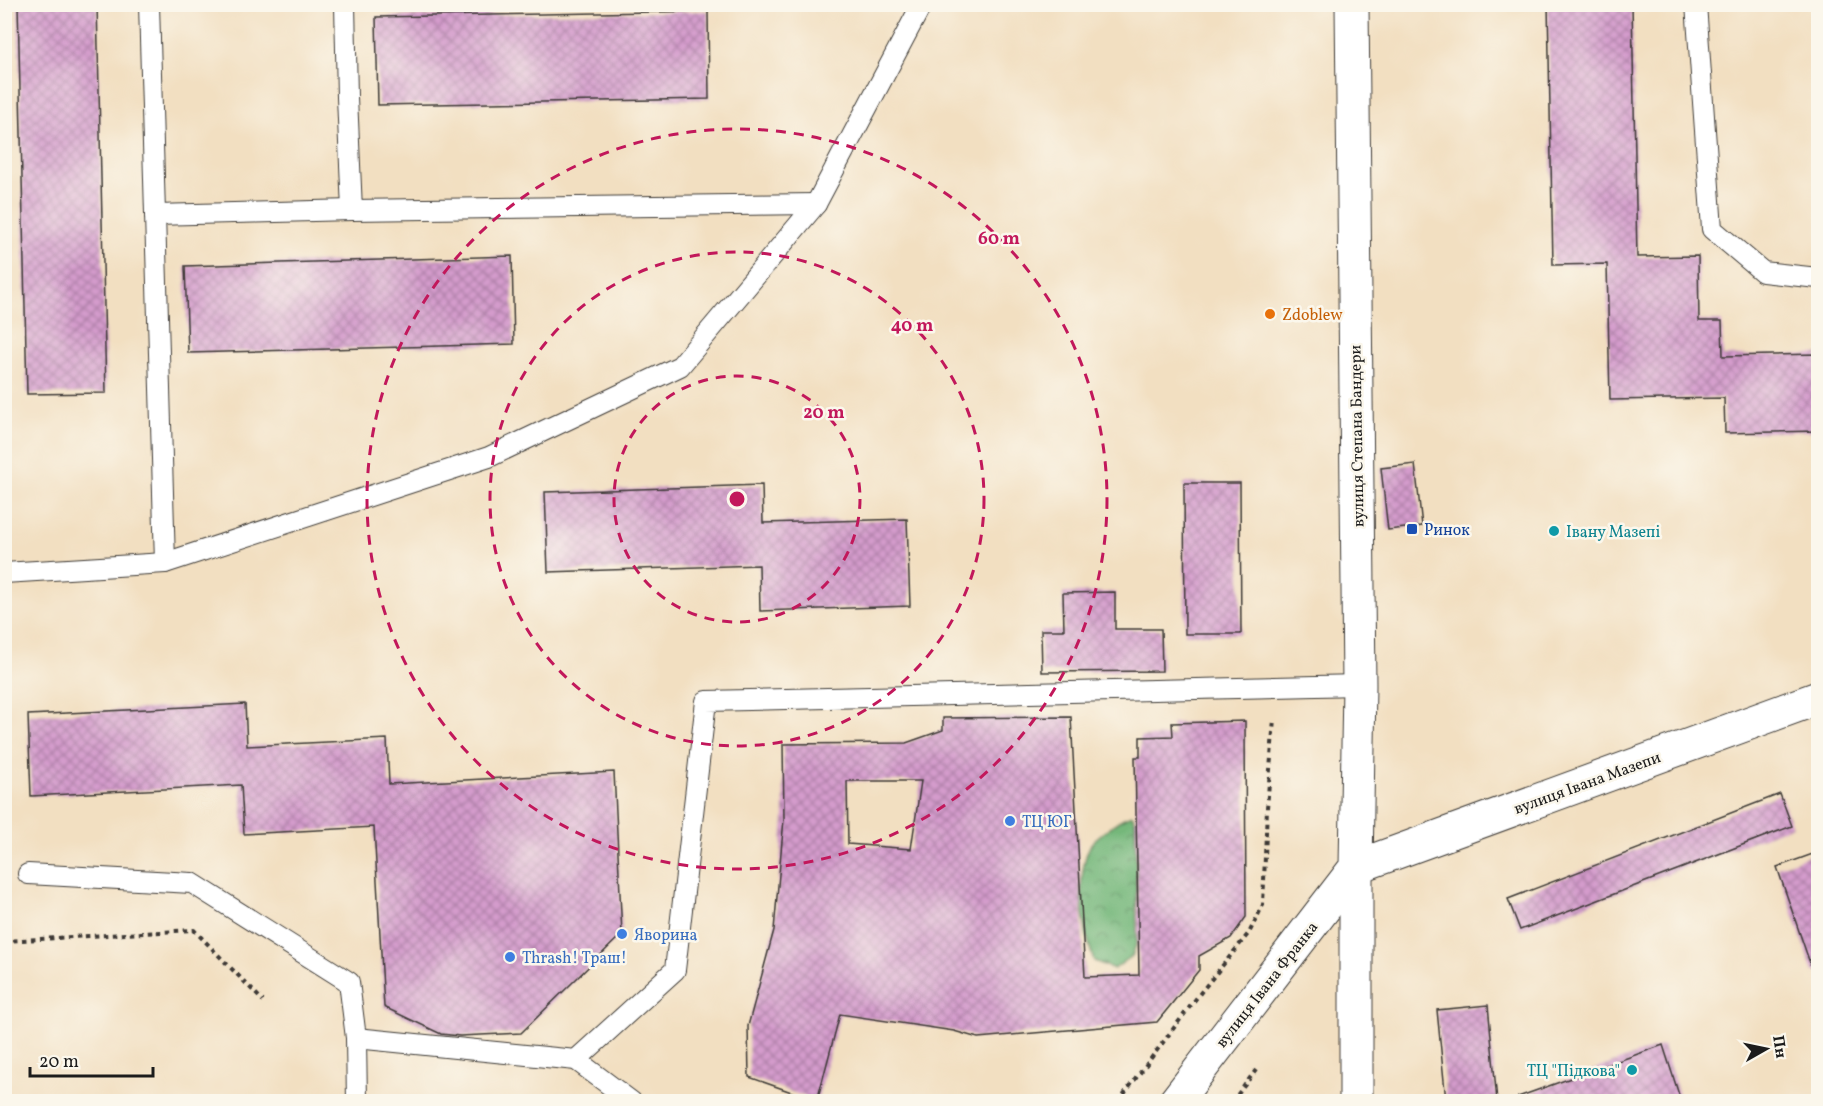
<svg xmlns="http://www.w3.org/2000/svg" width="1823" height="1106" viewBox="0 0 1823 1106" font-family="Vollkorn,serif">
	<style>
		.forest { fill: url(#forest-crowns); stroke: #486a4b; stroke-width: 1.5 }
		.building { fill: url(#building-cross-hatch); fill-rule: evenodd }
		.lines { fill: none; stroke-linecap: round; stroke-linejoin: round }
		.service-casing { stroke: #3c3935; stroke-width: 22 }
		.minor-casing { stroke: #3c3935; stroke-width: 35 }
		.tertiary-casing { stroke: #3c3935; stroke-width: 35 }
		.path { stroke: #3c3935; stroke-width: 4; stroke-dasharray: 4.5 4.5; stroke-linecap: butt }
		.service { stroke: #fff; stroke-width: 20 }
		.minor { stroke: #fff; stroke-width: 33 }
		.tertiary { stroke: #fff; stroke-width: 33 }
		.ring { fill: none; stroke: #c2185b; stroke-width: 3; stroke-dasharray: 10 8 }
		.food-dot { fill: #e8710a; stroke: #fbf7ec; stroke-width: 2 }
		.transit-dot { fill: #1a4fb4; stroke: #fbf7ec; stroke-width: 2 }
		.culture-dot { fill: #0f9aa8; stroke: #fbf7ec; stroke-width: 2 }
		.shop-dot { fill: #3f7fe0; stroke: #fbf7ec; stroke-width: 2 }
		.labels { text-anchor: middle; stroke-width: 5; stroke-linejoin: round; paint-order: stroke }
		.food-label { font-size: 16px; fill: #c56008; stroke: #fbf7ec; text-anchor: start }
		.street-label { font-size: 16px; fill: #1c1c1c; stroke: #fbf7ec }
		.transit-label { font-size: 16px; fill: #164399; stroke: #fbf7ec; text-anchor: start }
		.culture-label { font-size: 16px; fill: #0d838f; stroke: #fbf7ec; text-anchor: start }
		.shop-label { font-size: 16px; fill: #366cbe; stroke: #fbf7ec; text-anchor: start }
		.centre { fill: #c2185b; stroke: #fbf7ec; stroke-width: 3 }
		.ring-label { font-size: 18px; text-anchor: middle; font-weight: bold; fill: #c2185b; stroke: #fbf7ec; stroke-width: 5; stroke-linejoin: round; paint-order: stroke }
	</style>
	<defs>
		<pattern id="forest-crowns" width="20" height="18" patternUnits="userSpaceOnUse" patternTransform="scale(1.5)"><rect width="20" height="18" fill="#74b77a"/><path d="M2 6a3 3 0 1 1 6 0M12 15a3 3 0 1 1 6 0" fill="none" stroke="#5e9463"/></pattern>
		<pattern id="building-cross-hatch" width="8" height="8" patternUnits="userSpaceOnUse" patternTransform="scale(1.5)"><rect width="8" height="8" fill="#d49bcc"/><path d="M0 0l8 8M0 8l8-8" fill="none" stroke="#ab7ea5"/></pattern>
	</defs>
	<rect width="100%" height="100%" fill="#fbf7ec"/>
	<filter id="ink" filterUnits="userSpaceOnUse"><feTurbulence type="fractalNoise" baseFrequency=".0167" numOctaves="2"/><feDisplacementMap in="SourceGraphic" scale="12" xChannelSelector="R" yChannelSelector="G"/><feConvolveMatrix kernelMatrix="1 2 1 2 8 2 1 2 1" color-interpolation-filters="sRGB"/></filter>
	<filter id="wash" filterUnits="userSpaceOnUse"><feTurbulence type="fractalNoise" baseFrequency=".008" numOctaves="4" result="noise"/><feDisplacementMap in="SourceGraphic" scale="24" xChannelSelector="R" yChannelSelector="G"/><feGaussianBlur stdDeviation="1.35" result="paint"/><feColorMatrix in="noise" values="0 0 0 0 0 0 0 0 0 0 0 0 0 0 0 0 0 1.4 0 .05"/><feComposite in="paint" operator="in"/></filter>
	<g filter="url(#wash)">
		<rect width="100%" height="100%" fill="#f2dfc1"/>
		<path class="forest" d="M1132,815l3,5 2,122 -5,14 -18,13 -20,-8c-11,-32 -20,-85 -3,-117 4,-6 12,-11 17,-15 8,-7 14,-11 24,-14z"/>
		<g id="blocks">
			<g class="building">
				<path d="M18,4h79l9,389 -79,1z"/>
				<path d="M1548,4h84l5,253 61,-1 1,65h23l1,35 95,-2v77l-93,2 -1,-35 -114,2 -3,-136 -54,1z"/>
				<path d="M708,11l1,88 -331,6 -2,-88z"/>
				<path d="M512,256l2,88 -326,9 -3,-87z"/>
				<path d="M1415,464l7,62 -34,4 -7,-62z"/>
				<path d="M1184,483h56l1,151h-56z"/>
				<path d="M762,485l1,38 144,-4 3,87 -150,5 -1,-46 -211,7 -3,-80z"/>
				<path d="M1115,592v37h46l1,42 -120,1 -1,-42h23l-1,-37z"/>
				<path d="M245,704l2,42 140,-7 2,45 225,-12 8,162 -101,99 -61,3 -19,-2 -57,-27 -10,-180 -130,7 -3,-49 -210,11 -3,-81z"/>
				<path d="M1071,717l14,260 54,-2 -4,-218h5v-20l33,-1 -1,-13 73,-2 1,196 -15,21 -32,18v14l-42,52 -179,16 -24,-7 -114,-17 -23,87 -68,-24 -1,-51 26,-96 10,-111 -1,-75 123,-1 37,-13v-12zM847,781h74l-10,68 -63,-5z"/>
				<path d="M1780,794l12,32 -272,104 -12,-31z"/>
				<path d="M1818,852v120h-5l-36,-105z"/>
				<path d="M1488,1005l9,96h-51l-9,-91z"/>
				<path d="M1663,1045l18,56h-162l-1,-4z"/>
			</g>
		</g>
	</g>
	<g filter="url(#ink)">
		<use href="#blocks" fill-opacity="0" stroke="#3c3935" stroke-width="1.5"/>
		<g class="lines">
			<defs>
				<g id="service">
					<path d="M149,4l16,559"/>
					<path d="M345,4l2,93 5,113 464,-6"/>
					<path d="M1696,4l16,225 51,43 55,6"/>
					<path d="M155,215l197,-5"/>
					<path d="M4,573l161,-10 324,-106 191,-91 136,-162 106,-200"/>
					<path d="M28,874l164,9 157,99 7,56 1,64"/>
					<path d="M356,1038l220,22 56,42"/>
					<path d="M576,1060l99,-90 31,-269 653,-16"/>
				</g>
				<path id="minor" d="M1356,1102v-235l462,-169"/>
				<path id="tertiary" d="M1175,1102l181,-235 3,-182 -7,-681"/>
			</defs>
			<use href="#service" class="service-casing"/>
			<use href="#minor" class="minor-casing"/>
			<use href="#tertiary" class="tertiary-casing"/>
			<g class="path">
				<path d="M4,941l190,-11 69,71"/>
				<path d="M1118,1102l83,-110 48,-59 14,-28 4,-97 7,-89"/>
				<path d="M1232,1102l24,-32"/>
			</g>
			<use href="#service" class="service"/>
			<use href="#minor" class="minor"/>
			<use href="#tertiary" class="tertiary"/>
		</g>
	</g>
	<g class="ring">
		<circle cx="737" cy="499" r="123"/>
		<circle cx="737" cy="499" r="247"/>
		<circle cx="737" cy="499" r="370"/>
	</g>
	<circle class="food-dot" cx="1270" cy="314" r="6"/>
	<rect class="transit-dot" x="1406" y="523" width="12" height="12" rx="3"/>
	<g class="culture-dot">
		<circle cx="1554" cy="531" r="6"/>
		<circle cx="1632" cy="1070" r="6"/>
	</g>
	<g class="shop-dot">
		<circle cx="1010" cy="821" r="6"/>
		<circle cx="622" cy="934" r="6"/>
		<circle cx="510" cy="957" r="6"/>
	</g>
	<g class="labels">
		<g class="food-label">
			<text x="1282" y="320">Zdoblew</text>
		</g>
		<g class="street-label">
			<text transform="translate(1356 436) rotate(-91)" y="6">вулиця Степана Бандери</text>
			<text transform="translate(1587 782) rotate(-20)" y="6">вулиця Івана Мазепи</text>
			<text transform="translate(1266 984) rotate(-52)" y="6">вулиця Івана Франка</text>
		</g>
		<g class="transit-label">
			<text x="1424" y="535">Ринок</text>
		</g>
		<g class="culture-label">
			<text x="1566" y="537">Івану Мазепі</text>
			<text x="1620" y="1076" text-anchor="end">ТЦ "Підкова"</text>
		</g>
		<g class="shop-label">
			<text x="1022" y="827">ТЦ ЮГ</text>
			<text x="634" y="940">Яворина</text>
			<text x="522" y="963">Thrash! Траш!</text>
		</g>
	</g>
	<circle cx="737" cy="499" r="9" class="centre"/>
	<g class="ring-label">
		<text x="999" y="244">60 m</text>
		<text x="912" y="331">40 m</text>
		<text x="824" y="418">20 m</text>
	</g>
	<rect width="1823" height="1106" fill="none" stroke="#fbf7ec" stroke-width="24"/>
	<g transform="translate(1766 1049) rotate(81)" stroke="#fbf7ec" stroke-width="4.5" paint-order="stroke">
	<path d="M0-4.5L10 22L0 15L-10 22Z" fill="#1c1c1c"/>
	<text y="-9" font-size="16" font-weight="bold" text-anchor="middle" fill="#1c1c1c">Пн</text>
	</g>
	<path d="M30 1067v9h123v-9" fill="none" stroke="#1c1c1c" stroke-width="3"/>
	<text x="39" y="1067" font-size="18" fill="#1c1c1c" stroke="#fbf7ec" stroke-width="4.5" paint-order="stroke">20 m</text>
</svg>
